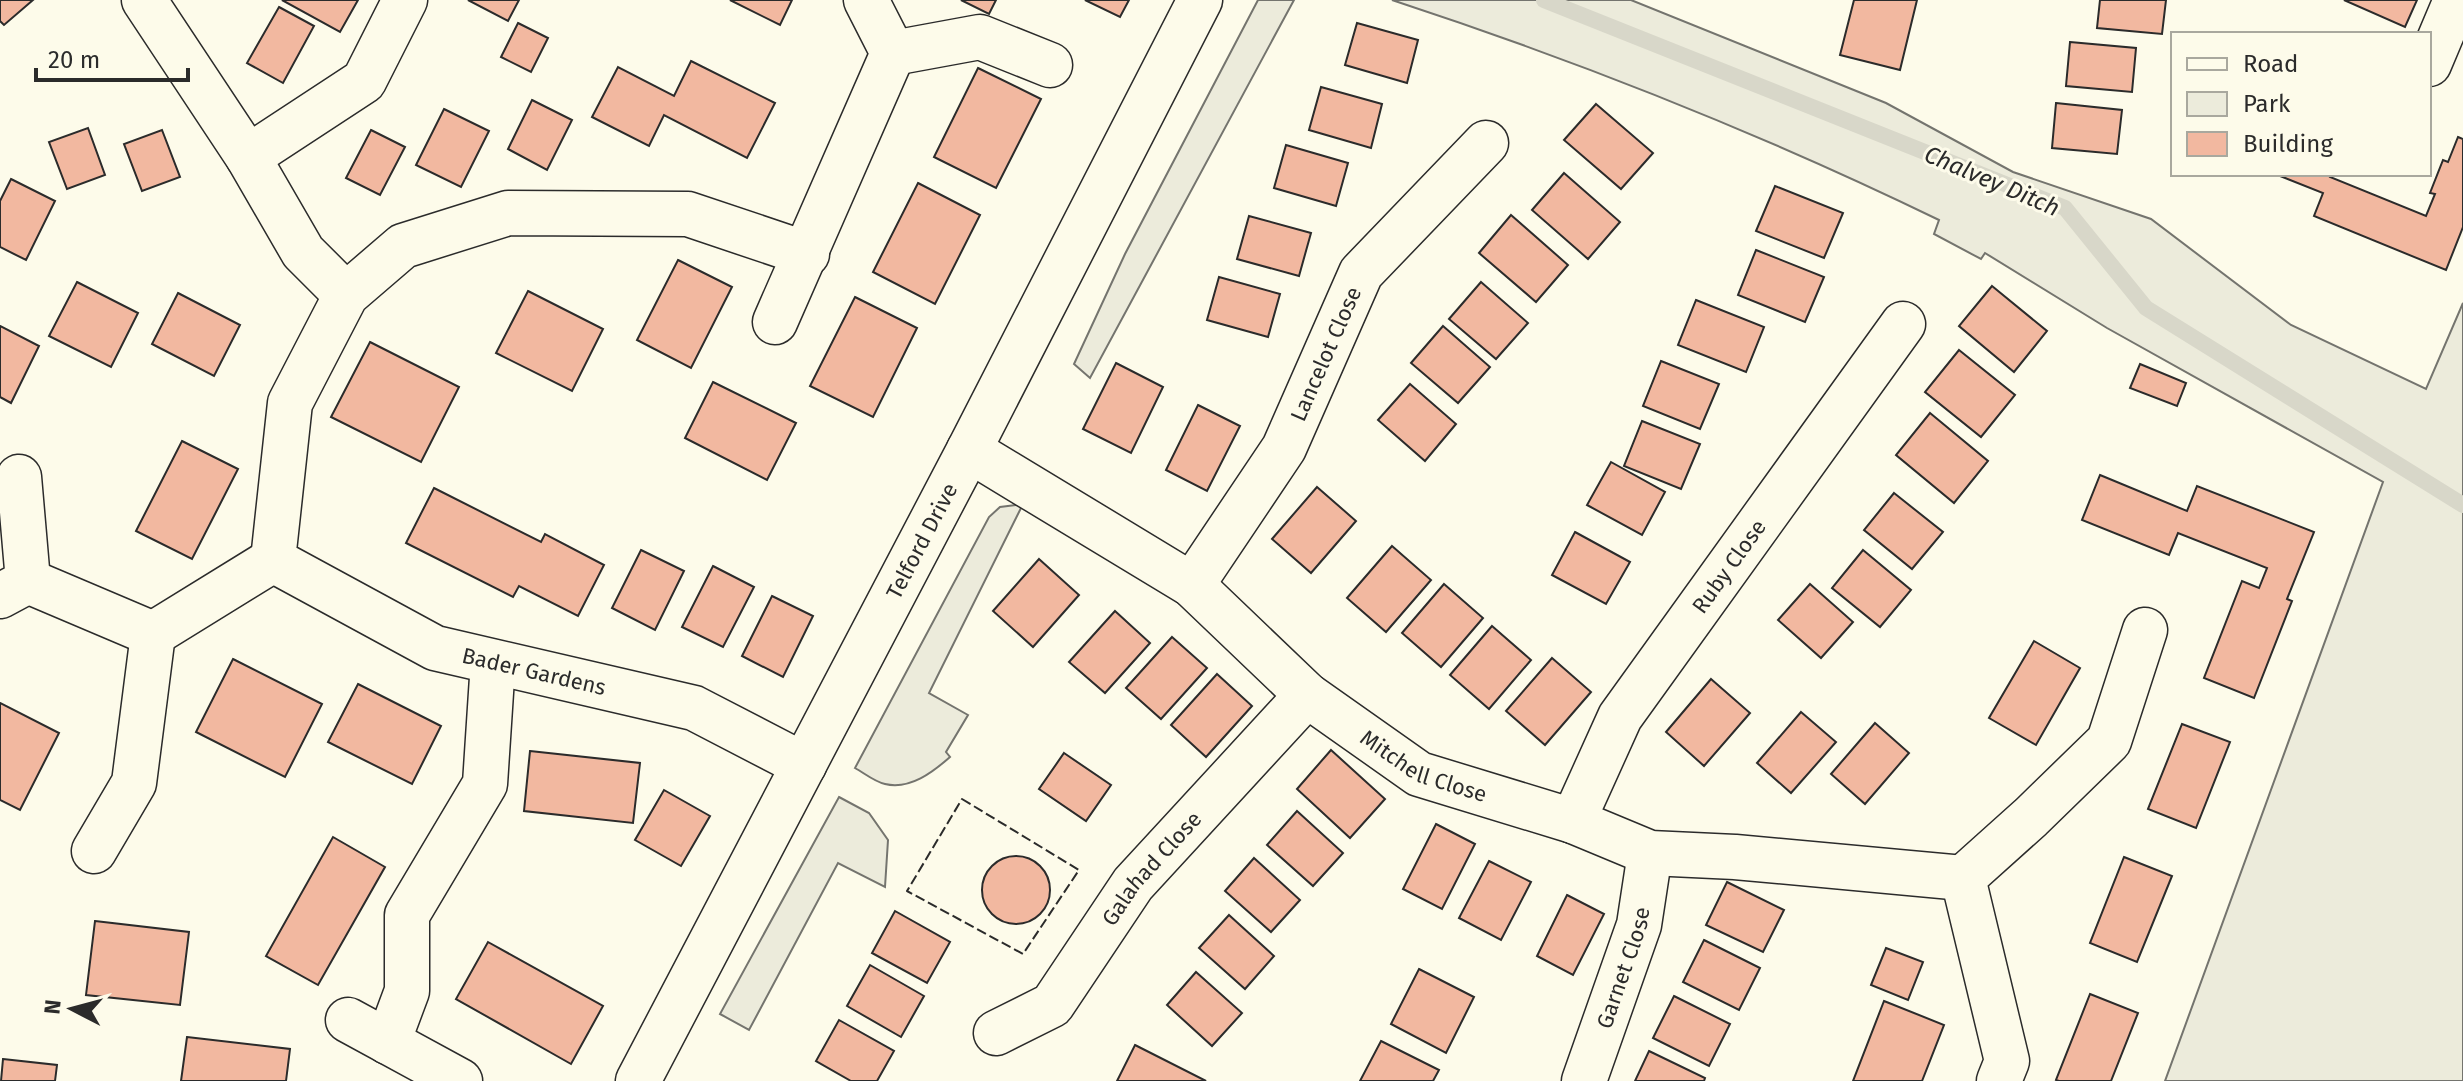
<svg xmlns="http://www.w3.org/2000/svg" width="2463" height="1081" viewBox="0 0 2463 1081" font-family="'Fira Sans',sans-serif">
	<style>
		.green { fill: #ecebdb; stroke: #74746e; stroke-width: 2 }
		.lines { fill: none; stroke-linecap: round; stroke-linejoin: round }
		.stream { stroke: #d8d7c9; stroke-width: 16 }
		.building { fill: #f2b8a0; stroke: #2b2b2b; stroke-width: 2 }
		.street-casing { stroke: #2b2b2b; stroke-width: 47 }
		.street { stroke: #fdfbea; stroke-width: 44 }
		.fence { stroke: #2b2b2b; stroke-width: 2; stroke-dasharray: 10 4; stroke-linecap: butt }
		.labels { text-anchor: middle; stroke-width: 6; stroke-linejoin: round; paint-order: stroke }
		.street-label { font-size: 22px; fill: #2b2b2b; stroke: #fdfbea }
		.water-label { font-size: 24px; font-style: italic; fill: #2b2b2b; stroke: #fdfbea }
	</style>
	<rect width="100%" height="100%" fill="#fdfbea"/>
	<g class="green">
		<path d="M1258,0h36l-204,378 -16,-14 51,-110z"/>
		<path d="M1392,0h239l255,103 127,69 138,47 140,106 135,64 37,-86v778h-298l218,-599 -276,-154 -122,-75 -4,6 -47,-25 5,-14c-177,-86 -361,-159 -547,-220z"/>
		<path d="M1023,504l-94,189 39,22 -22,37 4,5c-17,15 -40,33 -65,27 -10,-2 -21,-11 -30,-16l134,-251 11,-10z"/>
		<path d="M839,797l30,16 19,27 -3,47 -47,-24 -89,167 -29,-16z"/>
	</g>
	<g class="lines">
		<path class="stream" d="M1544,0l521,208 81,100 317,197"/>
	</g>
	<g class="building">
		<path d="M0,0h33l-29,25 -4,-4z"/>
		<path d="M282,0h76l-18,32z"/>
		<path d="M468,0h51l-11,21z"/>
		<path d="M730,0h62l-12,25z"/>
		<path d="M961,0h35l-7,14z"/>
		<path d="M1085,0h44l-9,17z"/>
		<path d="M1854,0h63l-17,70 -60,-15z"/>
		<path d="M2100,0h66l-4,34 -65,-6z"/>
		<path d="M2344,0h73l-12,27z"/>
		<path d="M279,7l35,19 -31,57 -36,-20z"/>
		<path d="M518,23l30,15 -17,34 -30,-15z"/>
		<path d="M1357,23l61,17 -11,43 -62,-18z"/>
		<path d="M2070,42l66,6 -4,44 -66,-6z"/>
		<path d="M691,61l84,42 -28,55 -83,-43 -15,31 -57,-29 26,-50 56,29z"/>
		<path d="M978,68l63,31 -45,89 -62,-31z"/>
		<path d="M1321,87l61,17 -11,44 -62,-18z"/>
		<path d="M532,100l40,20 -25,50 -39,-21z"/>
		<path d="M2056,103l66,7 -5,44 -65,-6z"/>
		<path d="M1596,104l57,49 -32,36 -57,-49z"/>
		<path d="M444,109l45,22 -28,56 -45,-22z"/>
		<path d="M88,128l17,47 -38,14 -18,-47z"/>
		<path d="M162,130l18,47 -38,14 -18,-47z"/>
		<path d="M371,130l34,17 -25,48 -34,-17z"/>
		<path d="M2458,137l5,2v88l-17,43 -132,-54 9,-23 -48,-19h56l-1,3 96,39 9,-22 -5,-1 13,-33 5,2z"/>
		<path d="M1286,145l62,18 -12,43 -62,-18z"/>
		<path d="M1564,173l56,49 -32,37 -56,-49z"/>
		<path d="M11,179l44,22 -29,59 -26,-13v-46z"/>
		<path d="M918,183l62,32 -45,89 -62,-32z"/>
		<path d="M1775,186l68,27 -19,45 -68,-27z"/>
		<path d="M1511,215l57,50 -32,37 -57,-49z"/>
		<path d="M1249,216l62,17 -12,43 -62,-17z"/>
		<path d="M1756,250l68,27 -19,45 -67,-27z"/>
		<path d="M678,260l54,27 -41,81 -54,-28z"/>
		<path d="M1219,277l61,17 -12,43 -61,-17z"/>
		<path d="M77,282l61,31 -27,54 -62,-31z"/>
		<path d="M1481,282l47,41 -32,36 -47,-40z"/>
		<path d="M1992,286l55,45 -33,41 -55,-46z"/>
		<path d="M528,291l75,38 -31,62 -76,-38z"/>
		<path d="M178,293l62,32 -26,51 -62,-32z"/>
		<path d="M855,297l62,31 -44,89 -63,-31z"/>
		<path d="M1696,300l68,27 -18,45 -68,-27z"/>
		<path d="M0,326l39,20 -28,57 -11,-6z"/>
		<path d="M1443,326l47,41 -32,36 -47,-40z"/>
		<path d="M370,342l89,45 -38,75 -90,-45z"/>
		<path d="M1959,350l56,45 -34,42 -56,-45z"/>
		<path d="M1661,361l58,23 -19,45 -57,-23z"/>
		<path d="M1116,363l47,24 -32,66 -48,-24z"/>
		<path d="M2140,364l46,19 -9,23 -47,-18z"/>
		<path d="M713,382l83,41 -29,57 -82,-42z"/>
		<path d="M1410,384l46,40 -31,37 -47,-41z"/>
		<path d="M1198,405l42,21 -33,65 -41,-21z"/>
		<path d="M1930,413l58,48 -34,42 -58,-48z"/>
		<path d="M1642,421l58,23 -19,45 -57,-23z"/>
		<path d="M182,441l56,28 -46,90 -56,-28z"/>
		<path d="M1611,462l54,30 -23,43 -55,-30z"/>
		<path d="M2100,475l87,36 10,-25 117,46 -27,67 5,2 -38,97 -50,-20 38,-97 17,7 8,-20 -89,-35 -9,22 -87,-35z"/>
		<path d="M1317,487l39,34 -45,52 -39,-34z"/>
		<path d="M434,488l107,54 4,-8 59,31 -26,51 -59,-30 -6,11 -107,-54z"/>
		<path d="M1894,493l49,39 -31,37 -48,-39z"/>
		<path d="M1575,532l55,30 -24,42 -54,-29z"/>
		<path d="M1392,546l39,34 -45,52 -39,-34z"/>
		<path d="M641,550l43,21 -29,59 -43,-22z"/>
		<path d="M1863,550l48,40 -31,37 -48,-39z"/>
		<path d="M1039,559l40,36 -46,52 -40,-36z"/>
		<path d="M713,566l41,21 -31,60 -41,-20z"/>
		<path d="M1444,584l39,34 -42,49 -39,-34z"/>
		<path d="M1810,584l43,38 -32,36 -43,-38z"/>
		<path d="M772,596l41,20 -30,61 -41,-21z"/>
		<path d="M1115,611l35,32 -45,50 -36,-31z"/>
		<path d="M1492,626l39,34 -42,49 -39,-34z"/>
		<path d="M1172,637l35,31 -46,51 -35,-31z"/>
		<path d="M2034,641l46,27 -44,77 -47,-27z"/>
		<path d="M1552,658l39,34 -46,53 -39,-34z"/>
		<path d="M233,659l89,45 -37,73 -89,-45z"/>
		<path d="M1217,674l35,32 -46,51 -35,-32z"/>
		<path d="M1711,679l39,34 -46,53 -38,-34z"/>
		<path d="M358,684l83,42 -29,58 -84,-42z"/>
		<path d="M0,703l59,30 -39,77 -20,-10z"/>
		<path d="M1801,712l35,30 -45,51 -34,-30z"/>
		<path d="M1875,723l34,30 -44,51 -34,-30z"/>
		<path d="M2182,724l48,18 -34,86 -48,-19z"/>
		<path d="M1331,750l54,49 -35,39 -53,-49z"/>
		<path d="M530,751l110,12 -7,60 -109,-12z"/>
		<path d="M1064,753l47,32 -25,36 -47,-32z"/>
		<path d="M664,790l46,26 -29,50 -46,-26z"/>
		<path d="M1297,811l46,42 -30,33 -46,-41z"/>
		<path d="M1436,824l39,20 -33,65 -39,-20z"/>
		<path d="M333,837l52,30 -67,118 -52,-29z"/>
		<circle cx="1016" cy="890" r="34"/>
		<path d="M2124,857l48,19 -35,86 -47,-19z"/>
		<path d="M1254,858l46,42 -29,32 -46,-41z"/>
		<path d="M1489,861l42,21 -30,58 -42,-22z"/>
		<path d="M1727,882l57,28 -21,42 -57,-27z"/>
		<path d="M1567,895l37,19 -31,61 -36,-19z"/>
		<path d="M895,911l55,31 -23,41 -55,-30z"/>
		<path d="M1229,915l45,41 -29,33 -46,-41z"/>
		<path d="M95,921l94,11 -9,73 -94,-10z"/>
		<path d="M1704,940l56,28 -21,42 -56,-28z"/>
		<path d="M488,942l115,64 -32,58 -115,-65z"/>
		<path d="M1886,948l37,14 -15,38 -37,-15z"/>
		<path d="M870,965l54,31 -23,41 -54,-31z"/>
		<path d="M1419,969l55,28 -28,56 -55,-29z"/>
		<path d="M1196,972l46,41 -30,33 -45,-41z"/>
		<path d="M2090,994l48,19 -27,68h-52l-3,-1z"/>
		<path d="M1674,996l56,28 -21,42 -56,-28z"/>
		<path d="M1884,1001l60,24 -22,56h-69z"/>
		<path d="M839,1020l55,31 -17,30h-26l-35,-20z"/>
		<path d="M187,1037l103,12 -4,32h-105z"/>
		<path d="M1381,1041l58,29 -6,11h-73z"/>
		<path d="M1135,1045l71,36h-89z"/>
		<path d="M1649,1051l56,27 -1,3h-69z"/>
		<path d="M3,1059l54,6 -2,16h-54z"/>
	</g>
	<g class="lines">
		<defs>
			<g id="street">
				<path d="M144,0l104,157 55,95 43,43"/>
				<path d="M893,53l87,-16 70,28"/>
				<path d="M2429,64l27,-64"/>
				<path d="M248,157l116,-76 41,-81"/>
				<path d="M775,322l118,-269 -27,-53"/>
				<path id="s1" d="M969,450l223,135 115,110 112,79 154,47 77,32 85,4 228,21"/>
				<path d="M28,581l125,53 120,-74"/>
				<path id="s2" d="M1192,585l92,-137 77,-175 125,-130"/>
				<path d="M0,596l28,-15 -9,-104"/>
				<path d="M804,765l-110,-57 -259,-60 -162,-88 17,-157 56,-108 57,-49 105,-33 180,1 119,40"/>
				<path id="s3" d="M1573,821l47,-104 283,-393"/>
				<path d="M94,851l40,-68 19,-149"/>
				<path d="M348,1020l112,61"/>
				<path id="s4" d="M996,1033l56,-28 81,-121 174,-189"/>
				<path d="M388,1042l19,-51v-76l78,-131 8,-122"/>
				<path id="s5" d="M638,1081l331,-631 231,-450"/>
				<path id="s6" d="M1584,1081l55,-156 11,-72"/>
				<path d="M1999,1081l8,-20 -44,-183 68,-61 78,-76 36,-111"/>
			</g>
		</defs>
		<use href="#street" class="street-casing"/>
		<use href="#street" class="street"/>
		<path class="fence" d="M962,799l117,71 -56,84 -116,-63z"/>
	</g>
	<g class="labels">
		<g class="street-label">
			<text dy="8" stroke="none"><textPath href="#s2" startOffset="268">Lancelot Close</textPath></text>
			<text dy="8" stroke="none"><textPath href="#s5" startOffset="610">Telford Drive</textPath></text>
			<text dy="8" stroke="none"><textPath href="#s3" startOffset="300">Ruby Close</textPath></text>
			<text transform="translate(534 671) rotate(13)" y="8">Bader Gardens</text>
			<text dy="8" stroke="none"><textPath href="#s1" startOffset="558">Mitchell Close</textPath></text>
			<text dy="8" stroke="none"><textPath href="#s4" startOffset="232">Galahad Close</textPath></text>
			<text dy="8" stroke="none"><textPath href="#s6" startOffset="120">Garnet Close</textPath></text>
		</g>
		<g class="water-label">
			<text transform="translate(1992 181) rotate(23)" y="8">Chalvey Ditch</text>
		</g>
	</g>
	<rect x="2171" y="32" width="260" height="144" fill="#fdfbea" stroke="#a9a89e" stroke-width="2"/>
	<rect x="2187" y="58" width="40" height="12" fill="#fdfbea" stroke="#a9a89e" stroke-width="2"/>
	<text x="2243" y="72" font-size="24" fill="#2b2b2b">Road</text>
	<rect x="2187" y="92" width="40" height="24" fill="#ecebdb" stroke="#a9a89e" stroke-width="2"/>
	<text x="2243" y="112" font-size="24" fill="#2b2b2b">Park</text>
	<rect x="2187" y="132" width="40" height="24" fill="#f2b8a0" stroke="#a9a89e" stroke-width="2"/>
	<text x="2243" y="152" font-size="24" fill="#2b2b2b">Building</text>
	<g transform="translate(72 1009) rotate(276)" stroke="#fdfbea" stroke-width="6" paint-order="stroke">
	<path d="M0-6L14 30L0 20L-14 30Z" fill="#2b2b2b"/>
	<text y="-12" font-size="22" font-weight="bold" text-anchor="middle" fill="#2b2b2b">N</text>
	</g>
	<path d="M36 68v12h152v-12" fill="none" stroke="#2b2b2b" stroke-width="4"/>
	<text x="48" y="68" font-size="24" fill="#2b2b2b" stroke="#fdfbea" stroke-width="6" paint-order="stroke">20 m</text>
</svg>
